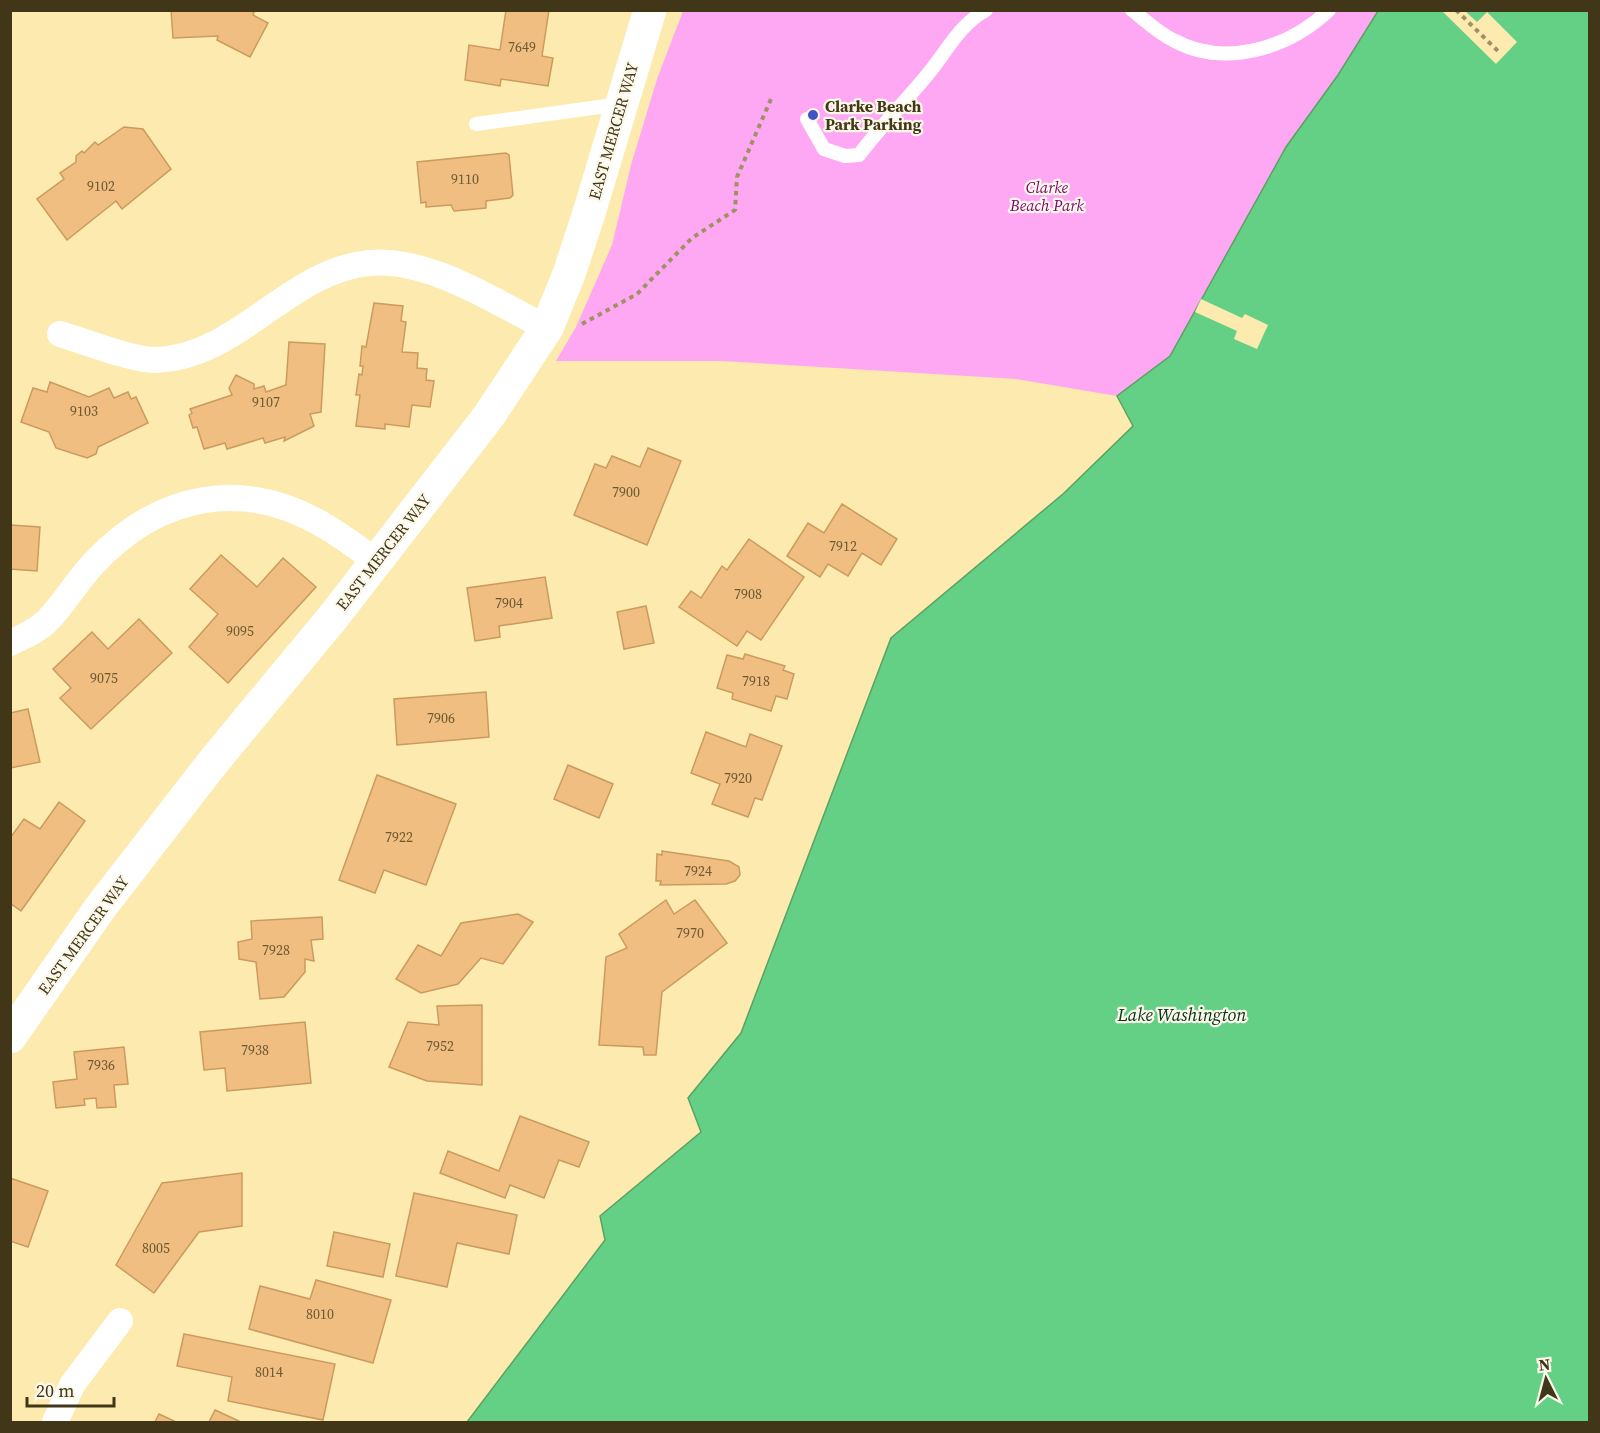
<svg xmlns="http://www.w3.org/2000/svg" width="1600" height="1433" viewBox="0 0 1600 1433" font-family="'Source Serif 4',serif">
	<style>
		.green { fill: #fea7f3 }
		.water { fill: #64d085; stroke: #5aa264; stroke-width: 1.5 }
		.pier { fill: #fdeaaf }
		.building { fill: #f0be81; stroke: #cb9b5e; stroke-width: 1.5 }
		.lines { fill: none; stroke-linecap: round; stroke-linejoin: round }
		.path { stroke: #9f9164; stroke-width: 4; stroke-dasharray: 4.5 4.5; stroke-linecap: butt }
		.service { stroke: #fff; stroke-width: 14 }
		.minor { stroke: #fff; stroke-width: 26 }
		.tertiary { stroke: #fff; stroke-width: 33 }
		.poi-dot { fill: #4153c7; stroke: #fcf8e9; stroke-width: 2 }
		.labels { text-anchor: middle; stroke-width: 4.5; stroke-linejoin: round; paint-order: stroke }
		.number-label { font-size: 14px; fill: #6d5932 }
		.poi-label { font-size: 16px; font-weight: bold; fill: #413718; stroke: #fcf8e9; text-anchor: start }
		.street-label { font-size: 16px; fill: #413718; stroke: #fcf8e9 }
		.park-label { font-size: 16px; font-style: italic; fill: #790672; stroke: #fcf8e9 }
		.water-label { font-size: 18px; font-style: italic; fill: #043317; stroke: #fcf8e9 }
	</style>
	<rect width="100%" height="100%" fill="#fdeaaf"/>
	<path class="green" d="M683,11h695l-40,64 -52,72 -116,209 -53,40 -101,-17 -295,-18h-165l20,-34 36,-82 19,-80 26,-86z"/>
	<path class="water" d="M1378,11h211v1411h-1122l138,-182 -5,-24 101,-84 -13,-34 53,-65 150,-395 172,-144 70,-68 -16,-30 53,-40 116,-209 52,-72z"/>
	<g class="pier">
		<path d="M1442,11h23l12,11 10,-10 30,30 -21,22z"/>
		<path d="M1201,299l41,19 3,-4 23,11 -11,24 -23,-10 3,-8 -42,-19z"/>
	</g>
	<g class="building">
		<path d="M171,10h80l3,2 -1,3 15,8 -18,34 -33,-17 1,-4 -45,2z"/>
		<path d="M506,10h43l-7,46 11,2 -5,28 -47,-7 -1,7 -35,-6 4,-35 31,5z"/>
		<path d="M124,127l19,2 28,40 -49,40 -6,-8 -49,39 -30,-41 27,-20 -4,-6 16,-11v-6l6,-5 2,2 11,-11 3,3z"/>
		<path d="M506,153l3,2 4,40 -3,3 -24,3v7l-32,3 -3,-6 -25,2v-5l-5,1 -4,-41z"/>
		<path d="M374,303l29,3 -2,15 5,1 -4,30 16,1 -1,15 10,1 -1,11 8,1 -4,26 -18,-2 -3,22 -24,-3v5l-29,-3 4,-31h-4l3,-21 3,1 1,-9h-3l2,-20 4,1z"/>
		<path d="M289,342l36,2 -4,68 -11,2 4,12 -30,15 1,-4 -20,6 -2,-5 -36,11 -2,-6 -21,6 -7,-22 -4,1 -4,-13 3,-2 -2,-4 42,-14 -3,-7 7,-13 18,9v5l10,-3 2,6 20,-7z"/>
		<path d="M50,382l39,15 20,-9 5,10 14,-6 3,7 5,-2 12,26 -50,24 -2,7 -9,4 -31,-10 -7,-16 -28,-10 12,-34 14,4z"/>
		<path d="M648,448l33,13 -34,84 -73,-30 21,-51 11,4 6,-12 28,11z"/>
		<path d="M842,504l55,35 -16,26 -19,-12 -14,23 -20,-12 -8,13 -33,-21 21,-33 16,10z"/>
		<path d="M10,525l30,2 -3,44 -27,-2z"/>
		<path d="M749,539l55,38 -43,63 -14,-9 -10,15 -58,-39 12,-16 10,7 21,-32 5,4z"/>
		<path d="M221,555l36,32 26,-29 33,29 -88,96 -39,-36 29,-33 -28,-25z"/>
		<path d="M545,577l7,41 -53,8 1,11 -25,4 -8,-53z"/>
		<path d="M646,606l8,37 -30,6 -7,-37z"/>
		<path d="M139,619l33,34 -81,76 -31,-31 11,-10 -18,-19 39,-37 16,17z"/>
		<path d="M745,654l40,12 -2,4 11,4 -7,25 -11,-3 -5,15 -39,-12 1,-6 -16,-5 10,-33 16,4z"/>
		<path d="M486,692l3,45 -92,8 -3,-46z"/>
		<path d="M28,709l12,53 -30,6v-55z"/>
		<path d="M706,732l40,15 4,-13 32,12 -20,54 -7,-2 -7,19 -36,-13 8,-20 -29,-11z"/>
		<path d="M568,765l45,19 -14,34 -45,-19z"/>
		<path d="M377,775l79,29 -30,81 -42,-15 -9,23 -36,-13z"/>
		<path d="M59,802l26,19 -64,90 -11,-8v-65l14,-19 16,10z"/>
		<path d="M662,851l67,10 10,6 1,8 -5,6 -9,3 -66,1 1,-4h-5l1,-27 5,1z"/>
		<path d="M666,900l8,14 21,-14 32,43 -65,49 -6,63h-12l-1,-8 -44,-2 7,-88 21,-9 -8,-14z"/>
		<path d="M518,914l15,8 -30,42 -22,-6 -23,26 -37,9 -25,-14 22,-34 23,11 20,-33z"/>
		<path d="M322,917l1,22 -12,1 3,21 -9,-2v13l-21,25 -24,2 -4,-37 -17,-3 -1,-17 14,-3 -1,-18z"/>
		<path d="M482,1005v80l-55,-4 -38,-14 19,-45 31,3 -2,-19z"/>
		<path d="M305,1022l6,61 -84,8 -2,-23 -21,2 -4,-38z"/>
		<path d="M124,1047l4,37 -14,1 2,22 -19,1 -1,-10 -12,1 1,6 -29,3 -3,-26 24,-3 -3,-27z"/>
		<path d="M520,1116l69,26 -10,25 -20,-7 -15,38 -34,-13 -5,13 -65,-25 8,-22 51,20z"/>
		<path d="M242,1173v53l-43,6 -45,61 -38,-28 46,-82z"/>
		<path d="M10,1178l38,13 -20,56 -18,-6z"/>
		<path d="M414,1193l103,22 -8,39 -52,-11 -10,44 -51,-11z"/>
		<path d="M334,1232l56,12 -7,33 -56,-11z"/>
		<path d="M316,1280l75,20 -18,63 -124,-34 11,-43 50,13z"/>
		<path d="M184,1334l151,30 -12,56 -95,-19 4,-24 -55,-11z"/>
		<path d="M215,1410l26,12h-32z"/>
		<path d="M159,1414l17,8h-21z"/>
	</g>
	<g class="lines">
		<g class="path">
			<path d="M1456,10l44,43"/>
			<path d="M582,324l55,-30 55,-56 43,-28 2,-33 34,-78"/>
		</g>
		<g class="service">
			<path d="M1132,10c13,10 26,23 41,30 51,28 115,9 156,-30"/>
			<path d="M807,119l17,30 21,7 14,-1c21,-28 46,-53 69,-81 19,-23 31,-49 58,-64"/>
			<path d="M476,124l145,-20"/>
		</g>
		<g class="minor">
			<path d="M60,334c24,7 74,27 97,26 83,-4 131,-89 212,-97 59,-6 126,39 178,65"/>
			<path d="M10,643c13,-6 29,-13 39,-24 17,-18 29,-40 46,-57 63,-67 147,-85 228,-37 18,10 36,24 53,36"/>
			<path d="M55,1422l17,-37 48,-64"/>
		</g>
		<path class="tertiary" d="M10,1037l90,-129 114,-147 120,-145 154,-199 59,-89 22,-54 20,-61 61,-203"/>
	</g>
	<circle class="poi-dot" cx="813" cy="115" r="6"/>
	<g class="labels">
		<g class="number-label">
			<text x="522" y="52">7649</text>
			<text x="465" y="184">9110</text>
			<text x="101" y="191">9102</text>
			<text x="266" y="407">9107</text>
			<text x="84" y="416">9103</text>
			<text x="626" y="497">7900</text>
			<text x="843" y="551">7912</text>
			<text x="748" y="599">7908</text>
			<text x="509" y="608">7904</text>
			<text x="240" y="636">9095</text>
			<text x="104" y="683">9075</text>
			<text x="756" y="686">7918</text>
			<text x="441" y="723">7906</text>
			<text x="738" y="783">7920</text>
			<text x="399" y="842">7922</text>
			<text x="698" y="876">7924</text>
			<text x="690" y="938">7970</text>
			<text x="276" y="955">7928</text>
			<text x="440" y="1051">7952</text>
			<text x="255" y="1055">7938</text>
			<text x="101" y="1070">7936</text>
			<text x="156" y="1253">8005</text>
			<text x="320" y="1319">8010</text>
			<text x="269" y="1377">8014</text>
		</g>
		<g class="poi-label">
			<text x="825" y="112">Clarke Beach<tspan x="825" dy="18">Park Parking</tspan></text>
		</g>
		<g class="street-label">
			<text transform="translate(613 131) rotate(-74)" y="6">EAST MERCER WAY</text>
			<text transform="translate(383 552) rotate(-52)" y="6">EAST MERCER WAY</text>
			<text transform="translate(83 935) rotate(-54)" y="6">EAST MERCER WAY</text>
		</g>
		<g class="park-label">
			<text x="1047" y="193">Clarke<tspan x="1047" dy="18">Beach Park</tspan></text>
		</g>
		<g class="water-label">
			<text x="1182" y="1021">Lake Washington</text>
		</g>
	</g>
	<rect width="1600" height="1433" fill="none" stroke="#413718" stroke-width="24"/>
	<g transform="translate(1546 1379) rotate(354)" stroke="#fcf8e9" stroke-width="4.5" paint-order="stroke">
	<path d="M0-4.5L10 22L0 15L-10 22Z" fill="#413718"/>
	<text y="-9" font-size="16" font-weight="bold" text-anchor="middle" fill="#413718">N</text>
	</g>
	<path d="M27 1397v9h87v-9" fill="none" stroke="#413718" stroke-width="3"/>
	<text x="36" y="1397" font-size="18" fill="#413718" stroke="#fcf8e9" stroke-width="4.5" paint-order="stroke">20 m</text>
</svg>
